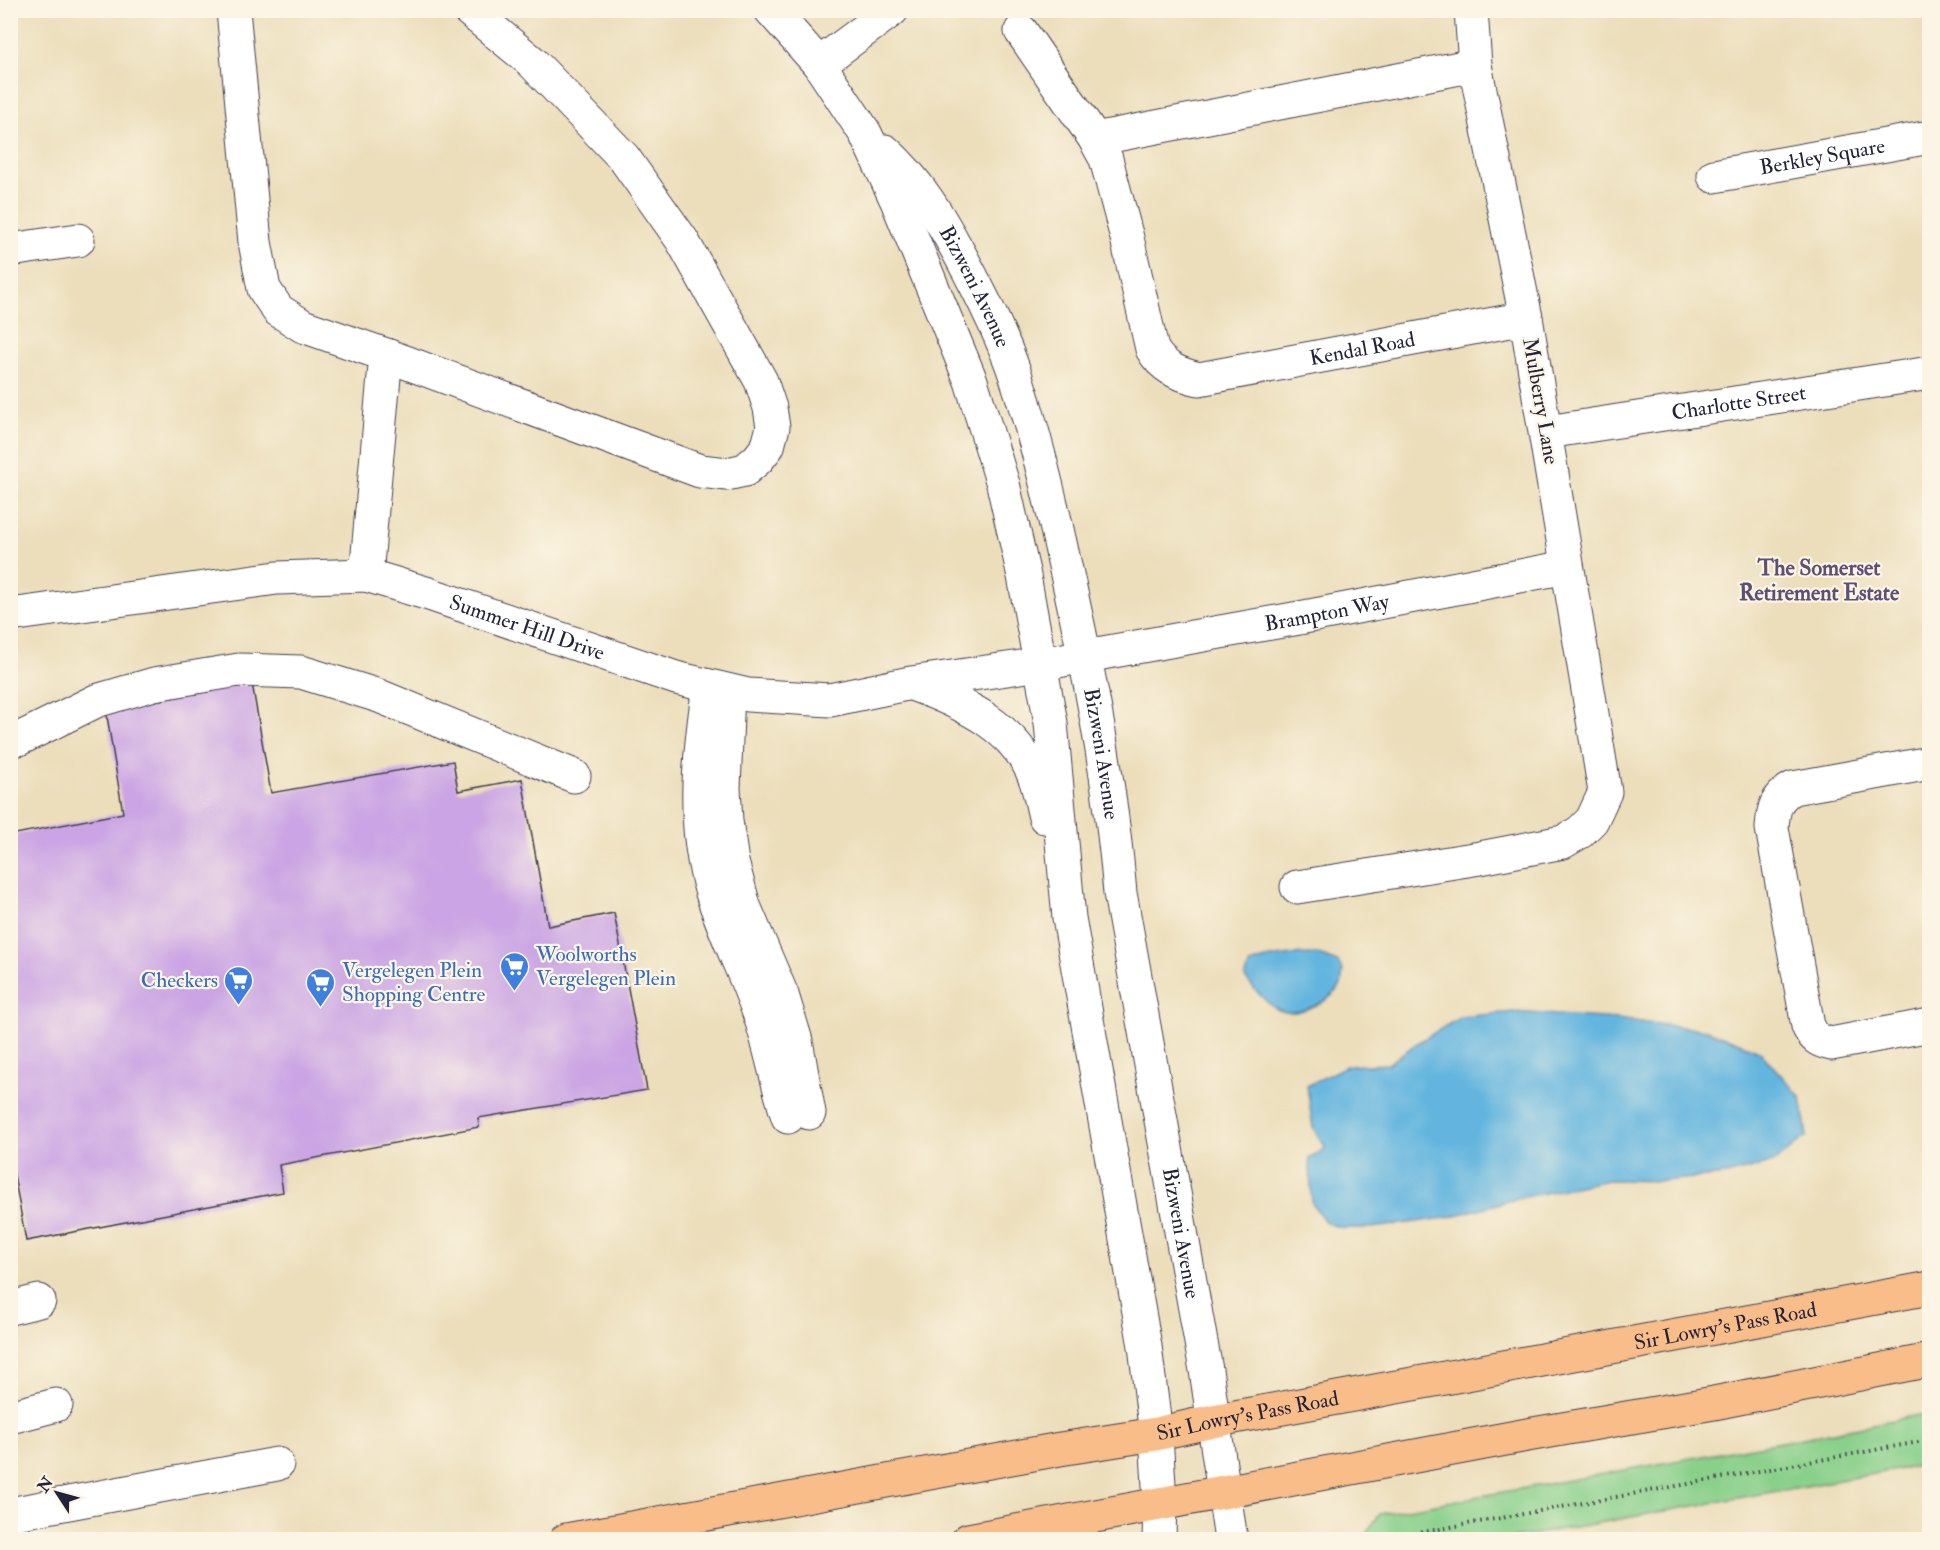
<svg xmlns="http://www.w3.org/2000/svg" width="1940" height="1550" viewBox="0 0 1940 1550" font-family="'IM FELL Double Pica',serif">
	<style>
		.green { fill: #8ad08b; stroke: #567963; stroke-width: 1.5 }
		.water { fill: #64b5df; stroke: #436c8d; stroke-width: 1.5 }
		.building { fill: #caa4e4 }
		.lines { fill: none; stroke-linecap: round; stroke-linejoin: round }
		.minor-casing { stroke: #403e4e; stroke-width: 35 }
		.major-casing { stroke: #403e4e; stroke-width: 35 }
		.path { stroke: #403e4e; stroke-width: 4; stroke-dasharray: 1.5 4.5; stroke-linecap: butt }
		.minor { stroke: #fff; stroke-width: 33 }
		.major { stroke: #f8bd89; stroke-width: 33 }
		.labels { text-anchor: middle; stroke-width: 4.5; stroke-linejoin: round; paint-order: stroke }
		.street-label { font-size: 21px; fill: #22223b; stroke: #fcf5e5 }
		.shop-label { font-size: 21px; fill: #366cbe; stroke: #fcf5e5; text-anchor: start }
		.neighbourhood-label { font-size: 22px; font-weight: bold; fill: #5d5076; stroke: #fcf5e5 }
	</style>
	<rect width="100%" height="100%" fill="#fcf5e5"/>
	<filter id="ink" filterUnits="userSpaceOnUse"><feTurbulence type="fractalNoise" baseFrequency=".0167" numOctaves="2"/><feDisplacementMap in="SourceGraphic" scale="12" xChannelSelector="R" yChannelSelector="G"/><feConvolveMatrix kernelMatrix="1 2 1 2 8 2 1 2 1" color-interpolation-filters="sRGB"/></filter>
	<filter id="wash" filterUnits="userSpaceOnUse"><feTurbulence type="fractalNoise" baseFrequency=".008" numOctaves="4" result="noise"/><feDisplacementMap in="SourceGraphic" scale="24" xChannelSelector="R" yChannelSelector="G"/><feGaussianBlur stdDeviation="1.35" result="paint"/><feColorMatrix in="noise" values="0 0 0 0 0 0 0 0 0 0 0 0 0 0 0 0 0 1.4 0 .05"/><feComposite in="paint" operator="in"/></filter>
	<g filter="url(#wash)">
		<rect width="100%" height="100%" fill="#ecdebb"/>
		<path class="green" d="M1929,1413v51l-421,75h-146l18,-25 428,-77z"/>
		<g class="water">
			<path d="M1316,954l22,8 5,9c-1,4 -1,10 -2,14 -8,16 -45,33 -62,25 -14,-7 -24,-21 -34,-32l5,-14c22,-8 42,-10 66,-10z"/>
			<path d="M1513,1012l104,7 90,11 52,21 42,46 6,39 -33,26 -48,13 -62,6 -56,-1 -88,18 -75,20 -73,10h-29l-17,-5 -14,-20 -3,-44 17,-11 -13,-20 -6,-42 39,-20 42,-2 29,-21 44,-26z"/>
		</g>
		<g id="blocks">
			<path class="building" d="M252,683l19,110 182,-32 5,30 64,-12 26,147 66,-13 33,177 -169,28 1,9 -200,38 4,27 -257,49 -16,-88v-318l113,-22 -17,-103z"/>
		</g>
	</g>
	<g filter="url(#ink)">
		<use href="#blocks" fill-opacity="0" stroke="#403e4e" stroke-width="1.5"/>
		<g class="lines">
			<defs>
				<g id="minor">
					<path d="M233,10l22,232 9,47 14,21 25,16 83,29 -20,220"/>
					<path d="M771,10l48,54 46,69 32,68 74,180 32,103 21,92 27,147 18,195 76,428 11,88 4,69 -1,37"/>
					<path id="s1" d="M1021,31l74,108 11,20 21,79 25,111c11,19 26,25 47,30l327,-61"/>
					<path d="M819,64l73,-54"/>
					<path d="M1095,139l380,-74"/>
					<path id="s2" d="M885,151c33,30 53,63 74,102 21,39 43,82 57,124 21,63 36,128 50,193 24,106 45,214 54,323l86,477 25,170"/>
					<path id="s3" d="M1714,176l216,-39"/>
					<path d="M10,250l68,-10"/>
					<path d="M386,355l314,116 27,3 18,-4 13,-11 10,-13 5,-19 -3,-19 -9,-27 -79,-141 -58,-82 -92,-96 -63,-52"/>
					<path id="s4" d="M1547,432l383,-59"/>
					<path id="s5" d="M10,615l267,-37 89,-3 63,19 247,84 72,17 82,5 81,-17 130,-19 258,-46 268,-51"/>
					<path d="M912,684c49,18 106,43 124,97 4,12 6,24 9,36"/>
					<path d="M709,686c-10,69 -18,139 3,207 14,45 37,87 51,132 9,30 15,62 25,92"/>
					<path d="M728,691l-4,97 2,33 6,41 12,44 38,89 14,46 13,72"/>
					<path d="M10,741l9,-2 77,-38 58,-17 85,-14 62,2 78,24 195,80"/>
					<path d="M1930,763l-137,25c-17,9 -20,21 -21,40l36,198c5,11 10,15 23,18l99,-19"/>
					<path d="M1297,887l183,-29 83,-16 17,-10 12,-12 13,-28 -79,-474 -51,-253 -4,-55"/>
					<path d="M10,1308l29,-7"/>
					<path d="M10,1417l46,-12"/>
					<path d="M10,1514l267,-50"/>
				</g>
				<g id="major">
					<path id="s6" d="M566,1540l494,-91 96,-15 57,-13 717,-133"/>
					<path d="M968,1540l559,-105 187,-32 216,-43"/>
				</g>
			</defs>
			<use href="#minor" class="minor-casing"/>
			<use href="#major" class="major-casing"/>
			<path class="path" d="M1405,1540l13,-7 512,-93"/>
			<use href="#minor" class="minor"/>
			<use href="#major" class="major"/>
		</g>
	</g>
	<defs>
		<symbol id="supermarket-pin" viewBox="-11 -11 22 30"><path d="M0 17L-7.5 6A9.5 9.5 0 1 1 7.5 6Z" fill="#3f7fe0" stroke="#fcf5e5"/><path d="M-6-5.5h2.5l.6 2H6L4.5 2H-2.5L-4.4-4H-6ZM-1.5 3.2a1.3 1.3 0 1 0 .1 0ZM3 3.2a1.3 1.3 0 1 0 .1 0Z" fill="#fff"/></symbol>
	</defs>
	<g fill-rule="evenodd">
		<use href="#supermarket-pin" x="498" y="950" width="33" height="45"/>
		<use href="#supermarket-pin" x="222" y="964" width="33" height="45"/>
		<use href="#supermarket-pin" x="304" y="966" width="33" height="45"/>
	</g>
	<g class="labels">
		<g class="street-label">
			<text dy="7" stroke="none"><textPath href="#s3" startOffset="110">Berkley Square</textPath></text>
			<text dy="7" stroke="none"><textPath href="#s2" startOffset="164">Bizweni Avenue</textPath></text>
			<text dy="7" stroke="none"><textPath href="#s1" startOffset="573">Kendal Road</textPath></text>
			<text transform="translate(1541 401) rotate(80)" y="7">Mulberry Lane</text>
			<text dy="7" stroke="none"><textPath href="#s4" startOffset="194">Charlotte Street</textPath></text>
			<text dy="7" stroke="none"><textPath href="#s5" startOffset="1346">Brampton Way</textPath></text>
			<text dy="7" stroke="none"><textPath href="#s5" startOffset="528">Summer Hill Drive</textPath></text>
			<text dy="7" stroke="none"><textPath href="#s2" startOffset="650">Bizweni Avenue</textPath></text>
			<text dy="7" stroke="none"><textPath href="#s2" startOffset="1136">Bizweni Avenue</textPath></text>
			<text dy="7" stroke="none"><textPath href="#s6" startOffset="1179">Sir Lowry's Pass Road</textPath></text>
			<text dy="7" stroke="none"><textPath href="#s6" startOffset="693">Sir Lowry's Pass Road</textPath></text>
		</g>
		<g class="shop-label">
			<text x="536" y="961">Woolworths<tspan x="536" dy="24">Vergelegen Plein</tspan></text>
			<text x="342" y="977">Vergelegen Plein<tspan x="342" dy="24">Shopping Centre</tspan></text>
			<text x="218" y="987" text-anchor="end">Checkers</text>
		</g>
		<g class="neighbourhood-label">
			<text x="1819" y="575">The Somerset<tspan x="1819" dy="25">Retirement Estate</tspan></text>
		</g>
	</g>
	<rect width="1940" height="1550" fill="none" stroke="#fcf5e5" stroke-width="36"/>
	<g transform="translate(57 1493) rotate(306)" stroke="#fcf5e5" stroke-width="4.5" paint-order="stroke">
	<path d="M0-4.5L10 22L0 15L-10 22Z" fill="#22223b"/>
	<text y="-9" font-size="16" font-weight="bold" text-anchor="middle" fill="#22223b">N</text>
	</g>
</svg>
